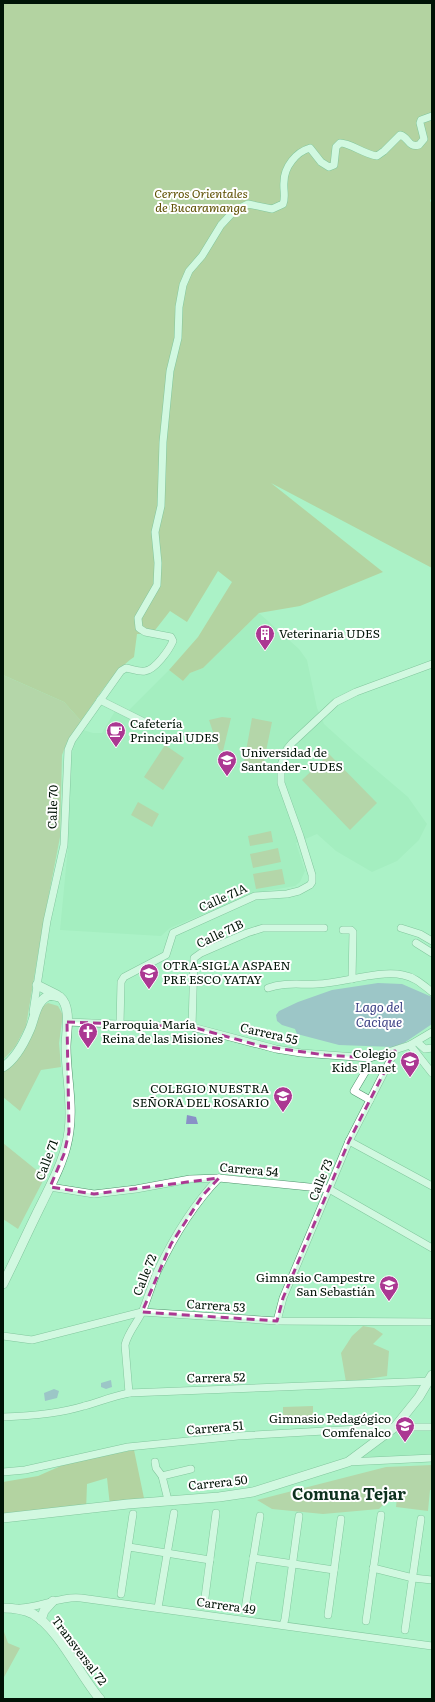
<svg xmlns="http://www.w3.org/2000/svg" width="435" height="1702" viewBox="0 0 435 1702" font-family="Literata,serif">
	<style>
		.built { fill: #9be8b9 }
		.green { fill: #beb485 }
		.forest { fill: #bcae73 }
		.water { fill: #8991c7 }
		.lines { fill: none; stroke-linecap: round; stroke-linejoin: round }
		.minor-casing { stroke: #4f926c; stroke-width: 8 }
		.tertiary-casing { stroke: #4f926c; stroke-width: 10 }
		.minor { stroke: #fff; stroke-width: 7 }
		.tertiary { stroke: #fff; stroke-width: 9 }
		.marked { fill: none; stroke: #ab3892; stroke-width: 3; stroke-dasharray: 8 5; stroke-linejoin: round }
		.labels { text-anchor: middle; stroke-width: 4; stroke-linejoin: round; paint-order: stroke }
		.park-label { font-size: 12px; font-style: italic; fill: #5d4f01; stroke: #fff }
		.poi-label { font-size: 12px; fill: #001306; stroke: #fff; text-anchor: start }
		.street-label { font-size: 12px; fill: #001306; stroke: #fff }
		.water-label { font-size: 13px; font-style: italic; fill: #3e4386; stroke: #fff }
		.district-label { font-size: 16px; font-weight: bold; fill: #0d311e; stroke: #fff }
	</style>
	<rect width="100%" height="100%" fill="#acf2c7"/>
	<g class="built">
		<path d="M259,613l40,36 8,11 10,48 7,16 31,28 53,45 19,27 -8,16 -22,21 -25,11 -36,-21 -19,-17 -21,9 9,28 -5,11 -5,4 -41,7 -84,35 -9,8 -101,-6 8,-83 3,-91 4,-13 8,-13 10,3h9l13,-22 9,4 45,-45 14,11 7,-8 13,-5z"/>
		<path d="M396,1429h36v27l-76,3z"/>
	</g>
	<g class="green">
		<path d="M3,675l61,27 17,19 -14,21 -5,13 -2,82 -18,93 -16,96 -11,21 -12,13z"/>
		<path d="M222,717l9,1 -8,33 -4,-1 -10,-30z"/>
		<path d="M252,718l20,4 -9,44 -19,-4z"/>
		<path d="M165,745l19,13 -21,32 -19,-13z"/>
		<path d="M329,754l48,49 -27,27 -48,-50z"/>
		<path d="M138,802l21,12 -7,13 -21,-12z"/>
		<path d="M271,831l2,11 -23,4 -2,-10z"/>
		<path d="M278,848l3,14 -28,6 -3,-14z"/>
		<path d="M282,869l3,15 -29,5 -3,-15z"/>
		<path d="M48,1003l10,3 5,9 -4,28 2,24 -20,3 -21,41 -17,-14v-25l13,-11 24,-50 3,-5z"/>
		<path d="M3,1143l42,34 -27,52 -15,-10z"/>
		<path d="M363,1326l11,2 9,6 -10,10 16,7 -2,25 -41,6 -5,-29 11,-17z"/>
		<path d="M313,1406v18l-30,1v-18z"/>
		<path d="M432,1465v25h-2l-2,21 -32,-4 2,-18 -19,20 -56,5 -51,-5 -15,-9 129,-33z"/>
		<path d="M3,1629l5,14 12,5 -17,31z"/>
	</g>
	<g class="forest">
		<path d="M3,3h429v194l-2,4 2,2v365l-161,-85 112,89 -83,34 -41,7 -56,55 -13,5 -7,8 -14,-11 29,-33 34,-55 -14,-11 -31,51 -17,-11 -18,23h-15l-3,23c-23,16 -37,42 -53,64l-17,-19 -61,-27z"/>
		<path d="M134,1450l11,53 -35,3 -3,-28 -20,6 -1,27 -83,9v-38l35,-6 34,-15z"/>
	</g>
	<g class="water">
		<path d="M378,983l24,1 30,13v27l-28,19 -11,4 -54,-2 -42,-11 -2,-5 -13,-4 -5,-4 -1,-6 3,-4 19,-9 34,-12z"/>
		<path d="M187,1115l9,2 2,7h-12z"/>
		<path d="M111,1380l1,7 -6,2 -5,-2v-4z"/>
		<path d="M54,1389l5,2 -2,7 -12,3 -1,-8z"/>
	</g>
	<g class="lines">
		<defs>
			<g id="minor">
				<path d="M100,700l52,26"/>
				<path d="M401,928l19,6 12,7"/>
				<path d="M343,930h8l2,2 -1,47"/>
				<path d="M416,943l16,10"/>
				<path d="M268,988c16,-6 32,-3 49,-4 26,-1 62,-14 86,-9 12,2 20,10 29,17"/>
				<path d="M33,1012l14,-91 17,-76 4,-95 4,-10 49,-69 5,-3c6,1 13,4 19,3 10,-1 24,-21 28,-30l-2,-4 -26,-5 -6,-4 -1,-10 19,-33 1,-22 -3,-31 6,-26 2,-64 7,-71 8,-33 1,-31 4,-22 6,-14 13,-15 19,-31 13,-14 14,-7 24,5 11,-5c3,-7 0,-15 1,-22 0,-15 12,-30 26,-34l11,14 8,5 5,-2 2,-18 4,-4c11,0 23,11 37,13l7,-5 16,-16c9,2 8,13 19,10l5,-6 -4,-16 1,-3 11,-4"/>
				<path d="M67,1022l125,5 84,22 25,4 69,5 40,-13 22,-13"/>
				<path d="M120,1024l1,-42 3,-5 42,-22 7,-22 82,-37 32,-2 12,-3 11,-6 2,-3v-7l-12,-39 -19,-53v-18l6,-16 5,-6 44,-41 20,-10 76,-28"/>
				<path d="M192,1027l2,-69 7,-5 46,-20 16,-5h61"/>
				<path d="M417,1042l8,7 7,-1"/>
				<path d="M410,1045l22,28"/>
				<path d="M367,1069l-13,22 16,9"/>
				<path d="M349,1141l83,45"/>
				<path d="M50,1187l44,7 42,-5 54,-10 29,-1 110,11 103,59"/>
				<path d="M277,1321l6,-23 66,-157 46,-90"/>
				<path d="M3,1336l29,4 110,-28 135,9 155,1"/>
				<path d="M129,1393l-4,-48c3,-13 13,-23 18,-35 5,-13 9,-26 14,-38 16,-34 36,-67 62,-94"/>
				<path d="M3,1417c27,-1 55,-3 81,-11 15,-4 29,-10 45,-13l303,-12"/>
				<path d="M155,1462l1,6 6,8 6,24"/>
				<path d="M348,1462l84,-4"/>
				<path d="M3,1472l22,-2 103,-23 110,-11 157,-9h37"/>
				<path d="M162,1476l29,-7"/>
				<path d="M129,1547l81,13"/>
				<path d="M253,1558l81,12"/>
				<path d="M373,1568l40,10 19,2"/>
				<path d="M121,1594l12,-80"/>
				<path d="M204,1605l12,-92"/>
				<path d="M21,1608c21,-1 39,-12 60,-10l351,48"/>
				<path d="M158,1608l16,-95"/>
				<path d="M245,1609l15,-93"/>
				<path d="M328,1615l13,-96"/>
				<path d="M366,1621l15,-106"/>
				<path d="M283,1625l2,-6 14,-103"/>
				<path d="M405,1630l16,-111"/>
			</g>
			<g id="tertiary">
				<path d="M37,985l20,10"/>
				<path d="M3,1067c13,-8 21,-24 27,-38 5,-12 6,-29 20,-34l10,2c12,10 6,36 6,50 0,28 7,56 3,84 -3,27 -17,51 -28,74 -13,26 -25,53 -38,79"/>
				<path d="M3,1518l125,-14 91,-7 34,-5 95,-30 47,-35 24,-30 13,-22"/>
				<path d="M3,1608c11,0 20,1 30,6 26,15 47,62 67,85"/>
				<path d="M41,1620l3,-9 9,-10"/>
			</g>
		</defs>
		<use href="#minor" class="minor-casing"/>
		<use href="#tertiary" class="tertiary-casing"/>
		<use href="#minor" class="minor"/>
		<use href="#tertiary" class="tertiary"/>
	</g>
	<path d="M0 0H435V1702H0ZM67,1022l125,5 69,19 64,9 45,3 25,-7 -46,90 -66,157 -6,23 -135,-9 29,-68 32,-49 16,-17 -125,16 -44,-7 14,-33 5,-22z" fill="#acf2c7" fill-opacity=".55" fill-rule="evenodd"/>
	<path class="marked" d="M67,1022l125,5 69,19 64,9 45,3 25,-7 -46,90 -66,157 -6,23 -135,-9 29,-68 32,-49 16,-17 -125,16 -44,-7 14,-33 5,-22z"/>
	<defs>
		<symbol id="building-pin" viewBox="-11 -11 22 30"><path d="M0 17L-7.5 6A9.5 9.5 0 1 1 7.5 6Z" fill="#ab3892" stroke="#fff"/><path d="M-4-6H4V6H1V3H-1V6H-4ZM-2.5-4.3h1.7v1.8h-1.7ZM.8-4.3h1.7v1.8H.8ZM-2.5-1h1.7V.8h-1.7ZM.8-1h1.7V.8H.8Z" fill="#fff"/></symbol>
		<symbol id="cafe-pin" viewBox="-11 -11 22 30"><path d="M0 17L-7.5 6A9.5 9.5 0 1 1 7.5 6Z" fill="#ab3892" stroke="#fff"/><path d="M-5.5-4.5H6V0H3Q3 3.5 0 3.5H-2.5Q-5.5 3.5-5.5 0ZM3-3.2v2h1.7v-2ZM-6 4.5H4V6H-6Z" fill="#fff"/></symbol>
		<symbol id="university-pin" viewBox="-11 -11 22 30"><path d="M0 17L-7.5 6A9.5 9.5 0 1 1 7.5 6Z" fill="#ab3892" stroke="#fff"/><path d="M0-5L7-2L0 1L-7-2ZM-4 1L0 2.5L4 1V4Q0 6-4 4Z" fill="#fff"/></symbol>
		<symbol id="school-pin" viewBox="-11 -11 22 30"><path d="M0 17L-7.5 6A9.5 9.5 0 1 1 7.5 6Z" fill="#ab3892" stroke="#fff"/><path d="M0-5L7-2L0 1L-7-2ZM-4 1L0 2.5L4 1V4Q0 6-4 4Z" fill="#fff"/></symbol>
		<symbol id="church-pin" viewBox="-11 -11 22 30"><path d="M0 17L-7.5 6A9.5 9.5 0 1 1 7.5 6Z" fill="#ab3892" stroke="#fff"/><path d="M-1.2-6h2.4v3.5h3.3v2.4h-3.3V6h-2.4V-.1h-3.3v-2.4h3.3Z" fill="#fff"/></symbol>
	</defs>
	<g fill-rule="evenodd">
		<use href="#building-pin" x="254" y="623" width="22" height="30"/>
		<use href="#cafe-pin" x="105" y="720" width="22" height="30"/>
		<use href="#university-pin" x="216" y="749" width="22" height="30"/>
		<use href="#school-pin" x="138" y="962" width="22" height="30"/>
		<use href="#church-pin" x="77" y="1021" width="22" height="30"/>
		<use href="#school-pin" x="399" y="1050" width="22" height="30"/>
		<use href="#school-pin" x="272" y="1085" width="22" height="30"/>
		<use href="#school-pin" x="378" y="1274" width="22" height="30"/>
		<use href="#school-pin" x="394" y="1415" width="22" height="30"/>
	</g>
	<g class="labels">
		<g class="park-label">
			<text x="201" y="198">Cerros Orientales<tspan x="201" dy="14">de Bucaramanga</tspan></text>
		</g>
		<g class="poi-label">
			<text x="279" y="638">Veterinaria UDES</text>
			<text x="130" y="728">Cafetería<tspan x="130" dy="14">Principal UDES</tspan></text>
			<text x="241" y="757">Universidad de<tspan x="241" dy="14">Santander - UDES</tspan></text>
			<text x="163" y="970">OTRA-SIGLA ASPAEN<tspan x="163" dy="14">PRE ESCO YATAY</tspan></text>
			<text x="102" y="1029">Parroquia María<tspan x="102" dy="14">Reina de las Misiones</tspan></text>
			<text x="396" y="1058" text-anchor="end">Colegio<tspan x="396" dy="14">Kids Planet</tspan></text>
			<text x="269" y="1093" text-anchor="end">COLEGIO NUESTRA<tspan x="269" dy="14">SEÑORA DEL ROSARIO</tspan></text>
			<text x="375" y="1282" text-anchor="end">Gimnasio Campestre<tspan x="375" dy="14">San Sebastián</tspan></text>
			<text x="391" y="1423" text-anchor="end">Gimnasio Pedagógico<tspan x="391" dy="14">Comfenalco</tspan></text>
		</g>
		<g class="street-label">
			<text transform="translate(53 807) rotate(-88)" y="4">Calle 70</text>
			<text transform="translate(223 898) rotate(-24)" y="4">Calle 71A</text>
			<text transform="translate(220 934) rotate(-25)" y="4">Calle 71B</text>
			<text transform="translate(269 1034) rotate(13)" y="4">Carrera 55</text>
			<text transform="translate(47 1160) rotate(-69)" y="4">Calle 71</text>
			<text transform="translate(249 1170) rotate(5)" y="4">Carrera 54</text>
			<text transform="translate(321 1180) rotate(-68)" y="4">Calle 73</text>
			<text transform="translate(145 1275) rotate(-68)" y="4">Calle 72</text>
			<text transform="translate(216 1306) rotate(4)" y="4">Carrera 53</text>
			<text transform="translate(216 1378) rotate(-1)" y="4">Carrera 52</text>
			<text transform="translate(215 1428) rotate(-5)" y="4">Carrera 51</text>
			<text transform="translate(218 1483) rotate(-6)" y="4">Carrera 50</text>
			<text transform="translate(226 1606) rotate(8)" y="4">Carrera 49</text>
			<text transform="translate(79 1651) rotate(53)" y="4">Transversal 72</text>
		</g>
		<g class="water-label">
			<text x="379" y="1012">Lago del<tspan x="379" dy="15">Cacique</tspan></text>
		</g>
		<g class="district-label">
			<text x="349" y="1500">Comuna Tejar</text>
		</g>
	</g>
	<rect width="435" height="1702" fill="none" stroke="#001306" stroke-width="8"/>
</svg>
